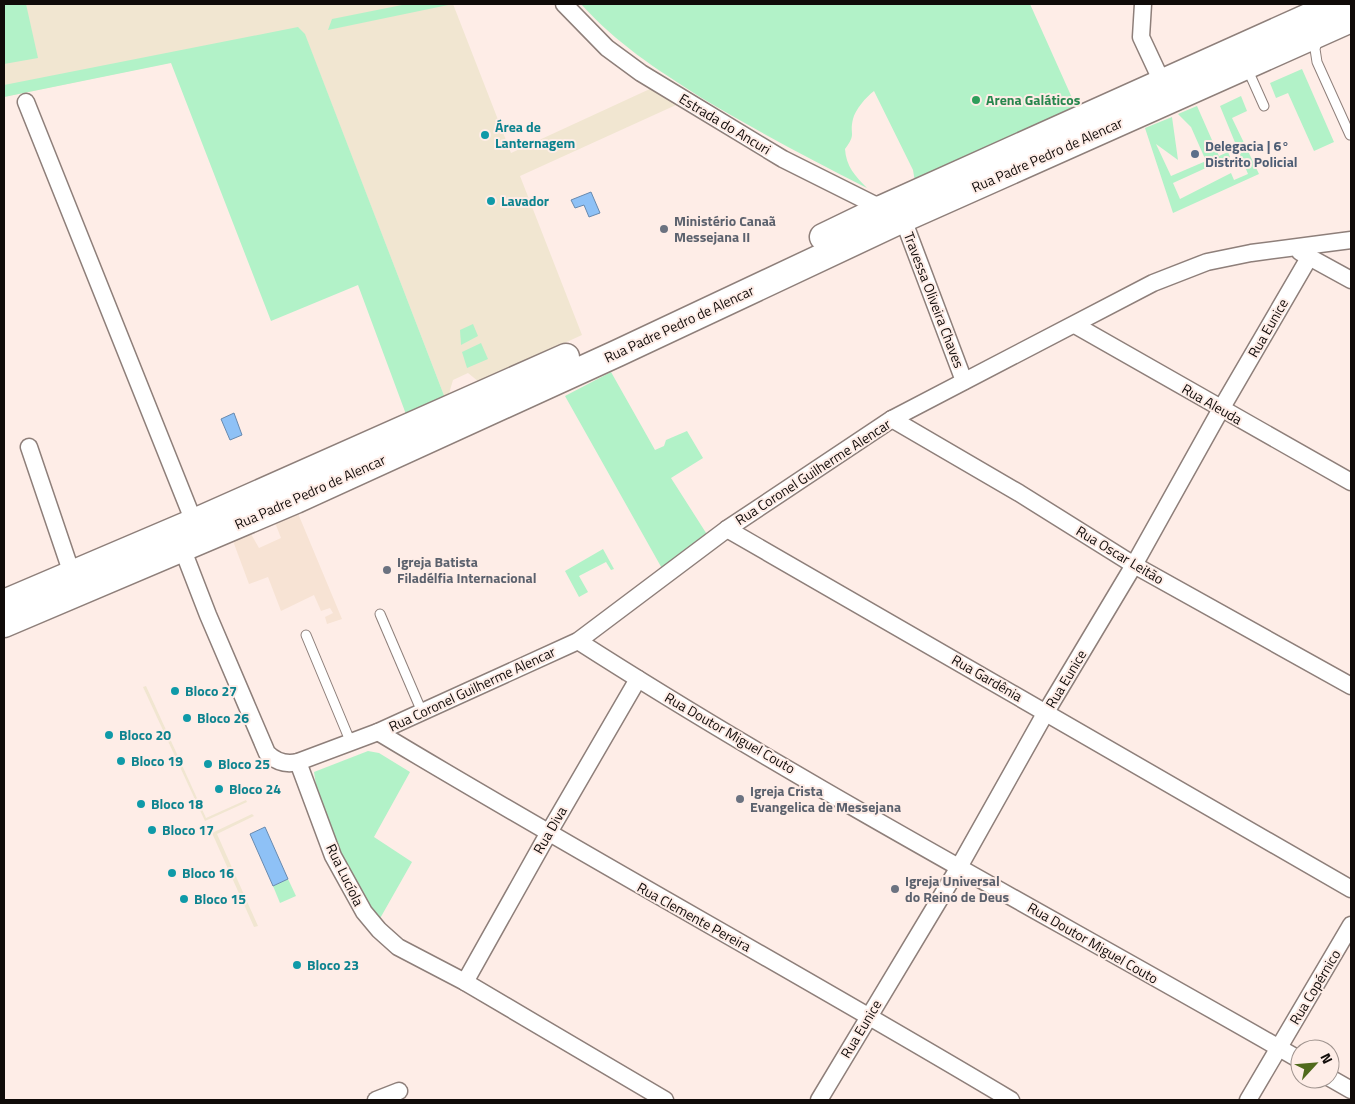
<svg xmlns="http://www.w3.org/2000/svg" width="1355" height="1104" viewBox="0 0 1355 1104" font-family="'Titillium Web',sans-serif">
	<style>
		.commercial { fill: #f7e3d4 }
		.industrial { fill: #f1e6d1 }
		.green { fill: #b2f2c8 }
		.water { fill: #8ec1f6; stroke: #688aaf }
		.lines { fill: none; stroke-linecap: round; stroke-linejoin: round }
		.lane-casing { stroke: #8e7f7a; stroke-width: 11 }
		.street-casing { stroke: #8e7f7a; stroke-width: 19 }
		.primary-casing { stroke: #8e7f7a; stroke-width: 29 }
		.lane { stroke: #fff; stroke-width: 9 }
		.street { stroke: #fff; stroke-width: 16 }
		.primary { stroke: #fff; stroke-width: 26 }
		.leisure-dot { fill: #2e9e5b; stroke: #feede7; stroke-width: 2 }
		.culture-dot { fill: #0f9aa8; stroke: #feede7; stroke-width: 2 }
		.service-dot { fill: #5c6f8a; stroke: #feede7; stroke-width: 2 }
		.worship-dot { fill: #6b7280; stroke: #feede7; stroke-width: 2 }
		.labels { text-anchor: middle; stroke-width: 4; stroke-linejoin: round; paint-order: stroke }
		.leisure-label { font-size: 14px; font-weight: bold; fill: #27864d; stroke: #feede7; text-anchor: start }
		.street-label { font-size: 14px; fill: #100b09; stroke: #feede7 }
		.culture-label { font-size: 14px; font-weight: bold; fill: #0d838f; stroke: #feede7; text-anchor: start }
		.service-label { font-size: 14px; font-weight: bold; fill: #4e5e75; stroke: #feede7; text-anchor: start }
		.worship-label { font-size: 14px; font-weight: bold; fill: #5b616d; stroke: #feede7; text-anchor: start }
	</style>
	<rect width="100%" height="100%" fill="#feede7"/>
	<path class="commercial" d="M297,511l45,108 -15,5 -2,-7 8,-4 -3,-5 -9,3 -7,-16 -33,16 -13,-34 -19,7 -16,-43 18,-7 8,14 22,-10 -7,-18z"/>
	<g class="industrial">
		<path d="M4,4h449l58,149 141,-65 24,17 -156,71 62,159 -103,47 -11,-9 -15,7 -5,17 -3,1 -140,-363 -301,62z"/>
		<path d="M146,686l60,132 40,-18 1,2 -42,19 -62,-134z"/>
		<path d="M252,814l2,2 -37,18 41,92 -4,1 -42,-94z"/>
	</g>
	<g class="green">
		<path d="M4,4h22l12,54 -34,6z"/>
		<path d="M407,4h46l-125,26 4,-11z"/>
		<path d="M581,4h449l47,105 -162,73 -2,-12 -39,-79c-8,6 -19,19 -21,28 -4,16 4,14 -8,30 1,17 10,27 22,39 -57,-29 -112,-58 -167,-91 -45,-29 -83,-53 -119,-93z"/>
		<path d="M298,27l7,7 140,364 -38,19 -49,-132 -87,36 -100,-258 -167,34v-12z"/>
		<path d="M1302,69l32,73 -20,9 -26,-58 -12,5 -6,-15z"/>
		<path d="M1241,96l6,15 -15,7 27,56 -86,39 -28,-85 27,-11 6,43 -22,-16 15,32 35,-15 -15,-34 -13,-13 19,-8 22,50 9,-4 2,5 -57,26 7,16 51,-26 3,7 14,-6 -28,-68z"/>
		<path d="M473,324l5,12 -17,9 -1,-15z"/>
		<path d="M481,343l7,16 -21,9 -5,-16z"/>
		<path d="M611,372l44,78 9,-4 2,-6 21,-9 16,27 -32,20 37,58 -44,36 -99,-176z"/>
		<path d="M603,549l11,20 -3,1 -5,-8 -27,14 9,16 -9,5 -14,-26z"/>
		<path d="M368,751l11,2 31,19 -36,65 38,25 -34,60c-26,-41 -58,-101 -64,-150z"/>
		<path d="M288,879l8,17 -16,7 -7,-17z"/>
	</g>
	<g class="water">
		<path d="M591,192l9,21 -11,4 -5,-12 -9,3 -4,-8z"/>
		<path d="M234,413l8,22 -12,5 -9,-21z"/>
		<path d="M265,827l23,52 -15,7 -23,-52z"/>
	</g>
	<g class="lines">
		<defs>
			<g id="lane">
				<path d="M1318,39l-3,10 2,13 33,73"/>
				<path d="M1247,68l17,38"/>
				<path d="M380,614l42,98"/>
				<path d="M306,635l45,108"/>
			</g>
			<g id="street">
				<path d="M564,4l43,44 34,25 142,86 120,60 61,162"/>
				<path d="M1143,4l-2,33 21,45"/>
				<path d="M26,102l168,420"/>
				<path d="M1300,252l51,28"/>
				<path d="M1075,325l276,157"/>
				<path d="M892,419l127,74 115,72 217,121"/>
				<path d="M29,447l43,127"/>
				<path d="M727,529l624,360"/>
				<path d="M179,540l29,75 59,138c9,9 19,12 31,9l80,-30 200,-91 149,-112 165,-110 261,-136 54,-21 44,-9 100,-13"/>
				<path d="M578,641c234,150 481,280 722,419"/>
				<path d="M378,732c209,126 424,243 633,368"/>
				<path d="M298,762l35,94 31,56 15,18 19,17 67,35 200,118"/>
				<path d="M465,982l83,-148 90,-155"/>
				<path d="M1330,1078l21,12"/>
				<path d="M376,1100l23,-9"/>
				<path d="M819,1100l140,-233 87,-155 88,-147 87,-156 89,-153"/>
				<path d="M1248,1100l103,-175"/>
			</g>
			<g id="primary">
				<path d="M823,237l60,-29 454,-204"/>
				<path d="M4,603l190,-81 372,-165"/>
				<path d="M4,624l292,-124 322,-147 285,-134 448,-200"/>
			</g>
		</defs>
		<use href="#lane" class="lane-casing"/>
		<use href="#street" class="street-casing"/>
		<use href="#primary" class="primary-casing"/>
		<use href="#lane" class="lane"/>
		<use href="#street" class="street"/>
		<use href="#primary" class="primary"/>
	</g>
	<circle class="leisure-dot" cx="976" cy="100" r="5"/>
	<g class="culture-dot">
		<circle cx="485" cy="135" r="5"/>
		<circle cx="491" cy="201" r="5"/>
		<circle cx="175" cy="691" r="5"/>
		<circle cx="187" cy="718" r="5"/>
		<circle cx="109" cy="735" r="5"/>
		<circle cx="121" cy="761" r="5"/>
		<circle cx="208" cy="764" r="5"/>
		<circle cx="219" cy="789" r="5"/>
		<circle cx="141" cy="804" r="5"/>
		<circle cx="152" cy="830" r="5"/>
		<circle cx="172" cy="873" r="5"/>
		<circle cx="184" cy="899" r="5"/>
		<circle cx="297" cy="965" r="5"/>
	</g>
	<circle class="service-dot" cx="1195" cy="154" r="5"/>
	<g class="worship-dot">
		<circle cx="664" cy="229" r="5"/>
		<circle cx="387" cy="570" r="5"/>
		<circle cx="740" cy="799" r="5"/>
		<circle cx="895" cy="889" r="5"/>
	</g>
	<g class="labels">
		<g class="leisure-label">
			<text x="986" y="105">Arena Galáticos</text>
		</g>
		<g class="street-label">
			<text transform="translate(725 124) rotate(31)" y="5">Estrada do Ancuri</text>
			<text transform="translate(1047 155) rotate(-24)" y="5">Rua Padre Pedro de Alencar</text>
			<text transform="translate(934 300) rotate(69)" y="5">Travessa Oliveira Chaves</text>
			<text transform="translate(679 324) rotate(-25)" y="5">Rua Padre Pedro de Alencar</text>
			<text transform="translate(1268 328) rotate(-60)" y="5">Rua Eunice</text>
			<text transform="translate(1212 404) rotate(30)" y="5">Rua Aleuda</text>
			<text transform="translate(813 472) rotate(-33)" y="5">Rua Coronel Guilherme Alencar</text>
			<text transform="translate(310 492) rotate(-24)" y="5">Rua Padre Pedro de Alencar</text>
			<text transform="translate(1120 555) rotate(31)" y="5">Rua Oscar Leitão</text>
			<text transform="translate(987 678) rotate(30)" y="5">Rua Gardênia</text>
			<text transform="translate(1066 679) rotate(-59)" y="5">Rua Eunice</text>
			<text transform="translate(472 689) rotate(-25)" y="5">Rua Coronel Guilherme Alencar</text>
			<text transform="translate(730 733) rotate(30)" y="5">Rua Doutor Miguel Couto</text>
			<text transform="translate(550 830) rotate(-60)" y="5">Rua Diva</text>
			<text transform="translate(345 875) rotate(64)" y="5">Rua Lucíola</text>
			<text transform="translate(694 917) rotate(29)" y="5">Rua Clemente Pereira</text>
			<text transform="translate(1093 943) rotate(30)" y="5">Rua Doutor Miguel Couto</text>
			<text transform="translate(1315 987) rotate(-59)" y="5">Rua Copérnico</text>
			<text transform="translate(861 1029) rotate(-59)" y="5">Rua Eunice</text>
		</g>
		<g class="culture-label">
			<text x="495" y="132">Área de<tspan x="495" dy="16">Lanternagem</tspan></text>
			<text x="501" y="206">Lavador</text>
			<text x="185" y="696">Bloco 27</text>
			<text x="197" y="723">Bloco 26</text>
			<text x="119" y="740">Bloco 20</text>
			<text x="131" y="766">Bloco 19</text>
			<text x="218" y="769">Bloco 25</text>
			<text x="229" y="794">Bloco 24</text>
			<text x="151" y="809">Bloco 18</text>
			<text x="162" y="835">Bloco 17</text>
			<text x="182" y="878">Bloco 16</text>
			<text x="194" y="904">Bloco 15</text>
			<text x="307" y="970">Bloco 23</text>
		</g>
		<g class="service-label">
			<text x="1205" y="151">Delegacia | 6°<tspan x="1205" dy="16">Distrito Policial</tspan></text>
		</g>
		<g class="worship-label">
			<text x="674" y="226">Ministério Canaã<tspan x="674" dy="16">Messejana II</tspan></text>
			<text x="397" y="567">Igreja Batista<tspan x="397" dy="16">Filadélfia Internacional</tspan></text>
			<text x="750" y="796">Igreja Crista<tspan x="750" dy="16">Evangelica de Messejana</tspan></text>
			<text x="905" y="886">Igreja Universal<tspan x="905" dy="16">do Reino de Deus</tspan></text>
		</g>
	</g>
	<rect width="1355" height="1104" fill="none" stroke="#100b09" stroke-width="10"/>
	<g transform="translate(1315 1064) rotate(64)"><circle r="24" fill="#feede7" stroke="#9f938e"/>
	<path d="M0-4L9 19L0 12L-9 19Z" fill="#506a1c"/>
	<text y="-8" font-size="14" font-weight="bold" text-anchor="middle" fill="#100b09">N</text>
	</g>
</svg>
